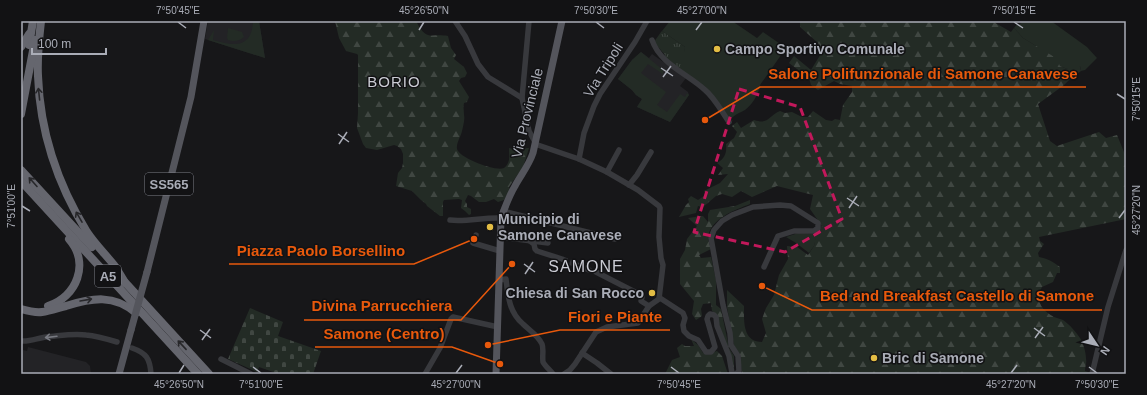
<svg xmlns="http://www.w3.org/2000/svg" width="1147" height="395" viewBox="0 0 1147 395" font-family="Helvetica,sans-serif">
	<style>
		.built { fill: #232326 }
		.green { fill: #232b25 }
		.forest { fill: url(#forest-firs) }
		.cemetery { fill: url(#cemetery-stones) }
		.park { fill: url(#park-tufts) }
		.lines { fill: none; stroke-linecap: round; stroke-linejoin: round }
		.minor-tunnel { stroke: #343539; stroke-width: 5.5; stroke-dasharray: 5.5 3; stroke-linecap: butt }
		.minor { stroke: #38393d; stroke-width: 5.5 }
		.major { stroke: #54555c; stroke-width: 7 }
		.highway { stroke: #65666e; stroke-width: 8 }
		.major-bridge { stroke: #54555c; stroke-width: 7 }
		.oneway { stroke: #27272a }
		.oneway2 { stroke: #777980 }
		.marked { fill: none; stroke: #c2185b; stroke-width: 3; stroke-dasharray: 8 5; stroke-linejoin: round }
		.ticks { fill: none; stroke: #aaadb7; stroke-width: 1.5 }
		.poi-dot { fill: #e3bd44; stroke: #121214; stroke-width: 1.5 }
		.labels { text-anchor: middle; stroke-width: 3; stroke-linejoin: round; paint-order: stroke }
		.shield { fill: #121214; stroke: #7c7e86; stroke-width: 1 }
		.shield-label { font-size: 13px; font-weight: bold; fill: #aaadb7 }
		.poi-label { font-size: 14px; font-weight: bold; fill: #aaadb7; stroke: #121214; text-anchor: start }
		.street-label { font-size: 14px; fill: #aaadb7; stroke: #121214 }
		.neighbourhood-label { font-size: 15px; letter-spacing: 1px; fill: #cbccd4; stroke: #121214 }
		.quarter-label { font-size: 16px; letter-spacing: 1px; fill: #cbccd4; stroke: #121214 }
		.leader { fill: none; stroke: #e8590c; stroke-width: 1.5 }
		.callout-dot { fill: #e8590c; stroke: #121214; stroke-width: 1.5 }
		.callout-label { font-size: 15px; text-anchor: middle; font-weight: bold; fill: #e8590c; stroke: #121214; stroke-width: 3; stroke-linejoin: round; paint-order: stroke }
		.neatline { fill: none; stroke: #aaadb7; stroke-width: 1.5 }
		.ticks-label { font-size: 10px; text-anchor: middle; fill: #aaadb7 }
	</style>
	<defs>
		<pattern id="forest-firs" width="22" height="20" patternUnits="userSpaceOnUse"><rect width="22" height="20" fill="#232b25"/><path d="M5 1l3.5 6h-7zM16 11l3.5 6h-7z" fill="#404742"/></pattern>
		<pattern id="cemetery-stones" width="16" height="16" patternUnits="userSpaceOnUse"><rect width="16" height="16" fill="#232b25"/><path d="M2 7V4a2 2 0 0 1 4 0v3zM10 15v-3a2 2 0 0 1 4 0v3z" fill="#404742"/></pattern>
		<pattern id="park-tufts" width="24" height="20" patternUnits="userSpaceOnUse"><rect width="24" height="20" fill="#232b25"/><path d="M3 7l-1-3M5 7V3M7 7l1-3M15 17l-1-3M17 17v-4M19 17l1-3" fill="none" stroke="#404742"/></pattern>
	</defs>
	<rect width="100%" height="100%" fill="#171719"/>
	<g class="built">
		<path d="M208,21h51l6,37 -60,-19z"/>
		<path d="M641,52l8,6 3,-4 34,24 -6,8 8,6 1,3 -19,27 -33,-15 5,-8 -6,-4 -4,-5 -14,-11 14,-19z"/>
		<path d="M28,347l58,15 4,4 1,8h-70v-17l2,-7 4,1z"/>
	</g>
	<g class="green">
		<path d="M253,21h6l6,37 -57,-18 6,-10 -1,10c20,6 39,9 40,-19z"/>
		<path d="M670,21h62l25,17 6,-6 23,16 -26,37c-1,9 -8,20 -15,25 -5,3 -10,4 -14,9l2,2 -4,-1 -16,-24 -29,-24v-20l1,-5 -23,-16z"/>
		<path d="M1023,21h28l36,26 10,11 -12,12 -4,1 -1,-5 -13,3 -7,-3 -24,-20 -13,-8 -9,-10 3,-4 2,1z"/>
		<path d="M228,28l14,4 2,5c-4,4 -11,5 -16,3l-1,-2z"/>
		<path d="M641,52l22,18v4l-15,-10 -7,9 25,19 -9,13 10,7 13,-18 5,3 2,-4 2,2 -19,27 -33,-15 5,-8 -6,-4 -4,-5 -14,-11 14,-19z"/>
		<path d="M798,233l19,1 -3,12 -5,7 -13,-10 -10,-6z"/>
	</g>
	<g class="forest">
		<path d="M335,21h81c11,21 13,12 32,15l3,12 5,7 -2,4 10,8 3,6 -2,4 -4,1 -2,3 10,16 -2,5 -3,1c-1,5 0,8 0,12 1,5 -1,11 -2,16 -1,5 -6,12 -5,18 2,9 39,23 47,19 7,-5 5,-13 5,-20l8,2 5,3 4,-5h3l-6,19 -12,17 -2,3 1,3 -6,10 -6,2 -4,-3 -8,3h-7l-8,-6 -3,-1 -3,6 2,3v3l4,2v5l-2,1 -4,-4 -4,-3 1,-8 -3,-1 -15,1 -1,2v14h-3l-13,-10 -1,-2 -5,-4 -9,-9 -16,-5 2,-13 4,-5 1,-5v-9l-2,-5 -4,-3 -3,-1 -17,5 -11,-2 -3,-4 -6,-16 1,-15v-58l-1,-1 -11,-3 -7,-13z"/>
		<path d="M800,21h192l19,11 3,-4 9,10 33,20 4,8 7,3 9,-8 4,6 1,4 -11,8 -6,6 -26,19 12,37 7,5 42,-14 7,6 11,-3 9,22v62l-87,18 1,4 4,3 -6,9 1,4c9,2 13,4 21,10v6h-3l-4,9 -11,5c-7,13 -1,23 12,30 3,1 6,2 9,3 6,4 13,12 17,18 3,5 6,14 6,21 1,4 -1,7 -1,12l6,2 -1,1h-349l1,-1 -2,-18 -6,-10 -7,-38v-17l17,16c0,14 -2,36 18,36l4,-9 -4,-14 4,-11 8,-13 5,-20 9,-16 -1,-13 10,1 11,8 6,-9 2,-11 6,-9 -12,-17 3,-14 -36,-9 -25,11 -11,-6 -9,6 -10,-3 -6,2 -13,11 -5,-1 -2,7 -17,4 7,-12 3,-3 -1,-3 3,-3 7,4 9,-6 -2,-1 -1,-2 16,-8 8,-9 -10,1 5,-7 -6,-5c8,-5 10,-10 9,-19l8,-6 3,-6 -5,-6 5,-4 4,6 13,-8c15,5 14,-4 26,-9l5,2 7,-1 10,5h6l5,-6 13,9 6,1 3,-2 5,1 3,-15 9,-13v-6l-12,-2 -6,-3 -16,9 -7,-5 -2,-7 -20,-15 5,-7 17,14 11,-18 -4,-9 -18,-16z"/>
		<path d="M750,200v4c-15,6 -39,14 -42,33 0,4 2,8 3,12l-12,6 2,3 10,-1 5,23v25l5,4 8,39 5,8v12l-2,-1 -14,-43 -1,-9 -5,-4 -1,-8 -8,1 -2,5 1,7 -6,4 -4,-6 2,-13 -14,-17v-25l5,-9 2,-11 10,-13 -9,-8 15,-2 5,6v-8l2,-4 25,-4z"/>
		<path d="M691,339l7,6 5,8 5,1 9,-3 5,5 6,18h-63l7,-14 8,-3 -3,-9 5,-4 3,2h9z"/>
	</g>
	<path class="cemetery" d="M250,308l33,14 -5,14 43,15 -8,23h-34l-20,-7 -2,5 -29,-13z"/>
	<path class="park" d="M662,31l23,16 -1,10 6,6 -6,9 -17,-12 -2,-5 -11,-13 7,-10z"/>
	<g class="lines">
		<path class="minor-tunnel" d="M562,259l15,6"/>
		<g class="minor">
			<path d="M455,21l10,15 13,28 10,13 34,21"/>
			<path d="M529,21l-7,77 7,33 6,11"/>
			<path d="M652,40c8,24 36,34 53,50 9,7 17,22 24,32"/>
			<path d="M535,144l32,11 12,4 28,13 31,18 21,16 1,2 -1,29 2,21 2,7 -4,34 -10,7 -11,17 -31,4 -11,5 -21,32 -5,6 -6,4"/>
			<path d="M579,159l5,-26 10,-27 6,-12 35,-52 12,-21"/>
			<path d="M607,172l12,-22"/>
			<path d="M629,185l8,-10 14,-23"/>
			<path d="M503,211l112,28"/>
			<path d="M450,220c17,2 34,-3 51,-2"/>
			<path d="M476,235l-3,8 27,8"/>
			<path d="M501,237l47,6"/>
			<path d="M530,241l4,3 1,5 2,2 25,8"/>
			<path d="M577,265l12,5"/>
			<path d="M596,272l39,20 7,5 -1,4 8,5"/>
			<path d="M499,280l7,-1c2,17 3,33 17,45 6,6 15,11 19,20 2,5 0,12 1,18 2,4 7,8 10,12"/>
			<path d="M660,298l23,15 2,5 -2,7 1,6 5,5 9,4 8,12h5l4,-5 -8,-28 1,-3 2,-2 4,1 2,2 1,9 12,30 3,17 2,1"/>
			<path d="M21,341c8,1 17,-3 25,-4 13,-1 27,-4 40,-2 11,1 21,4 31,7"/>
			<path d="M132,348c14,5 18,10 19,26"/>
			<path d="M582,353l15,10 14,11"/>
			<path d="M221,359l30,15"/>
			<path d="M425,374l15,-26 11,-29 2,-2 45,10"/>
			<path d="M736,374l3,-3 -1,-15 -7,-11 -1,-12 -7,-28 -12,-67 3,-8 8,-9 10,-6 21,-8 27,-2 11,1 27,17v5l-4,3h-20l-16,5 -14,31"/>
			<path d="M1092,374l16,-67 18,-57"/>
		</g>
		<g class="major">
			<path d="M147,272l44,-175 13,-76"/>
			<path d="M119,374l12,-44"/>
			<path d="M496,374l5,-156c4,-11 8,-22 14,-32 6,-11 14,-21 18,-33l29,-132"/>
		</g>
		<g class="highway">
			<path d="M41,21c-2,18 -4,37 -3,55 2,55 20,109 49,156 8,12 18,22 27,33 4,6 8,12 11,18"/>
			<path d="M29,45l4,-24"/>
			<path d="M21,47l8,-13"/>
			<path d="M21,114l14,-74"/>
			<path d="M21,170l71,77"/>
			<path d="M21,181l177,193"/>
			<path d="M122,279l87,95"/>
			<path d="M48,306c29,-9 42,-43 21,-67"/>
			<path d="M21,309c7,2 14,4 21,3 8,-1 16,-4 24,-6 26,-8 48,-12 70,7"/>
		</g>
		<path class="major-bridge" d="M131,330l16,-58"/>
	</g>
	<defs><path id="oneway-shaft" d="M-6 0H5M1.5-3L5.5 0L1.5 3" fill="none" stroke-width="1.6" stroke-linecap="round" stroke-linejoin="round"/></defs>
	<g class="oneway">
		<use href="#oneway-shaft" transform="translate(39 94) rotate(-96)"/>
		<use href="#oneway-shaft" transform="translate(33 182) rotate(-132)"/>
		<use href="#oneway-shaft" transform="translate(79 217) rotate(-120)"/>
		<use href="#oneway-shaft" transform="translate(86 300) rotate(-10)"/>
		<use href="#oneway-shaft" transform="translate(182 345) rotate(-133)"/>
	</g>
	<use class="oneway2" href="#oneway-shaft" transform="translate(51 337) rotate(173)"/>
	<path class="marked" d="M739,89l61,18 42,112 -57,33 -91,-20z"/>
	<path class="ticks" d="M178,22l8,6M596,22l8,6M1014,22l9,6M419,30l5,-8M696,30l6,-8M661,68l12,8M663,77l8,-11M1117,94l8,5M338,134l11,8M339,144l8,-12M847,198l12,8M22,206l8,5M849,208l8,-12M1119,218l6,-8M524,264l11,8M525,274l8,-12M1034,328l11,8M200,330l11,8M1035,338l8,-11M202,340l8,-11M253,367l8,6M671,367l8,6M1089,367l8,6M179,373l5,-8M456,373l6,-8M1011,373l6,-8"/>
	<g class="poi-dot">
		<circle cx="717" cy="49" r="4"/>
		<circle cx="490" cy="227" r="4"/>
		<circle cx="652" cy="293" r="4"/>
		<circle cx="874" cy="358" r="4"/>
	</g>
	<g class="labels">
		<g class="shield">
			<rect x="145" y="173" width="48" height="22" rx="3"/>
			<rect x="95" y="265" width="26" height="22" rx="3"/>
		</g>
		<g class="shield-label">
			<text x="169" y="189">SS565</text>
			<text x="108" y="281">A5</text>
		</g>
		<g class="poi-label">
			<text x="725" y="54">Campo Sportivo Comunale</text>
			<text x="498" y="224">Municipio di<tspan x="498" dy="16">Samone Canavese</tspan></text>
			<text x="644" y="298" text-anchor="end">Chiesa di San Rocco</text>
			<text x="882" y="363">Bric di Samone</text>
		</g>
		<g class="street-label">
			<text transform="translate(603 70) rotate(-58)" y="5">Via Tripoli</text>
			<text transform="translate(527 113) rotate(-76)" y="5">Via Provinciale</text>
		</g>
		<g class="neighbourhood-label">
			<text x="394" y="87">BORIO</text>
		</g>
		<g class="quarter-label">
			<text x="586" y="272">SAMONE</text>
		</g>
	</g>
	<path class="leader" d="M705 120L760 87H1086M474 239L414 264H229M762 286L812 310H1102M512 264L461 320H304M488 345L560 330H670M500 364L452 347H315"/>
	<g class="callout-dot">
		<circle cx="705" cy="120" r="4"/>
		<circle cx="474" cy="239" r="4"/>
		<circle cx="762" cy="286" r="4"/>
		<circle cx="512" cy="264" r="4"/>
		<circle cx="488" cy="345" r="4"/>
		<circle cx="500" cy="364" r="4"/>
	</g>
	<g class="callout-label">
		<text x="923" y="79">Salone Polifunzionale di Samone Canavese</text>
		<text x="321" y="256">Piazza Paolo Borsellino</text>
		<text x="957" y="301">Bed and Breakfast Castello di Samone</text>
		<text x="382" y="311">Divina Parrucchiera</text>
		<text x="615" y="322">Fiori e Piante</text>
		<text x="384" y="339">Samone (Centro)</text>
	</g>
	<rect width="1147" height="395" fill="none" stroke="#121214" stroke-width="44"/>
	<g transform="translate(1097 345) rotate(125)" stroke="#121214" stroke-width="3" paint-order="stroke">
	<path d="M0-3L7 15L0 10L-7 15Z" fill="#aaadb7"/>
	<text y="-6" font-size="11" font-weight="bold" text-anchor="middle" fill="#aaadb7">N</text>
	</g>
	<path d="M32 48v6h74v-6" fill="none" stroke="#aaadb7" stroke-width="2"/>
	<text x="38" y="48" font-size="12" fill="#aaadb7" stroke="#121214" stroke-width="3" paint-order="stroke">100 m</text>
	<rect x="22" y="22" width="1103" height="351" class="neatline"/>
	<g class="ticks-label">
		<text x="178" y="14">7°50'45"E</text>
		<text x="424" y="14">45°26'50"N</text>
		<text x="596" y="14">7°50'30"E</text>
		<text x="702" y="14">45°27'00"N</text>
		<text x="1014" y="14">7°50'15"E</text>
		<text transform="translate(1136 99) rotate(-90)" y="4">7°50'15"E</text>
		<text transform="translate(11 206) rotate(-90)" y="4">7°51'00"E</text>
		<text transform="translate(1136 210) rotate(-90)" y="4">45°27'20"N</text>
		<text x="179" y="388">45°26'50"N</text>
		<text x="261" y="388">7°51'00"E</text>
		<text x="456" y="388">45°27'00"N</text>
		<text x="679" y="388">7°50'45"E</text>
		<text x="1011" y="388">45°27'20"N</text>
		<text x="1097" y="388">7°50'30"E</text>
	</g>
</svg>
